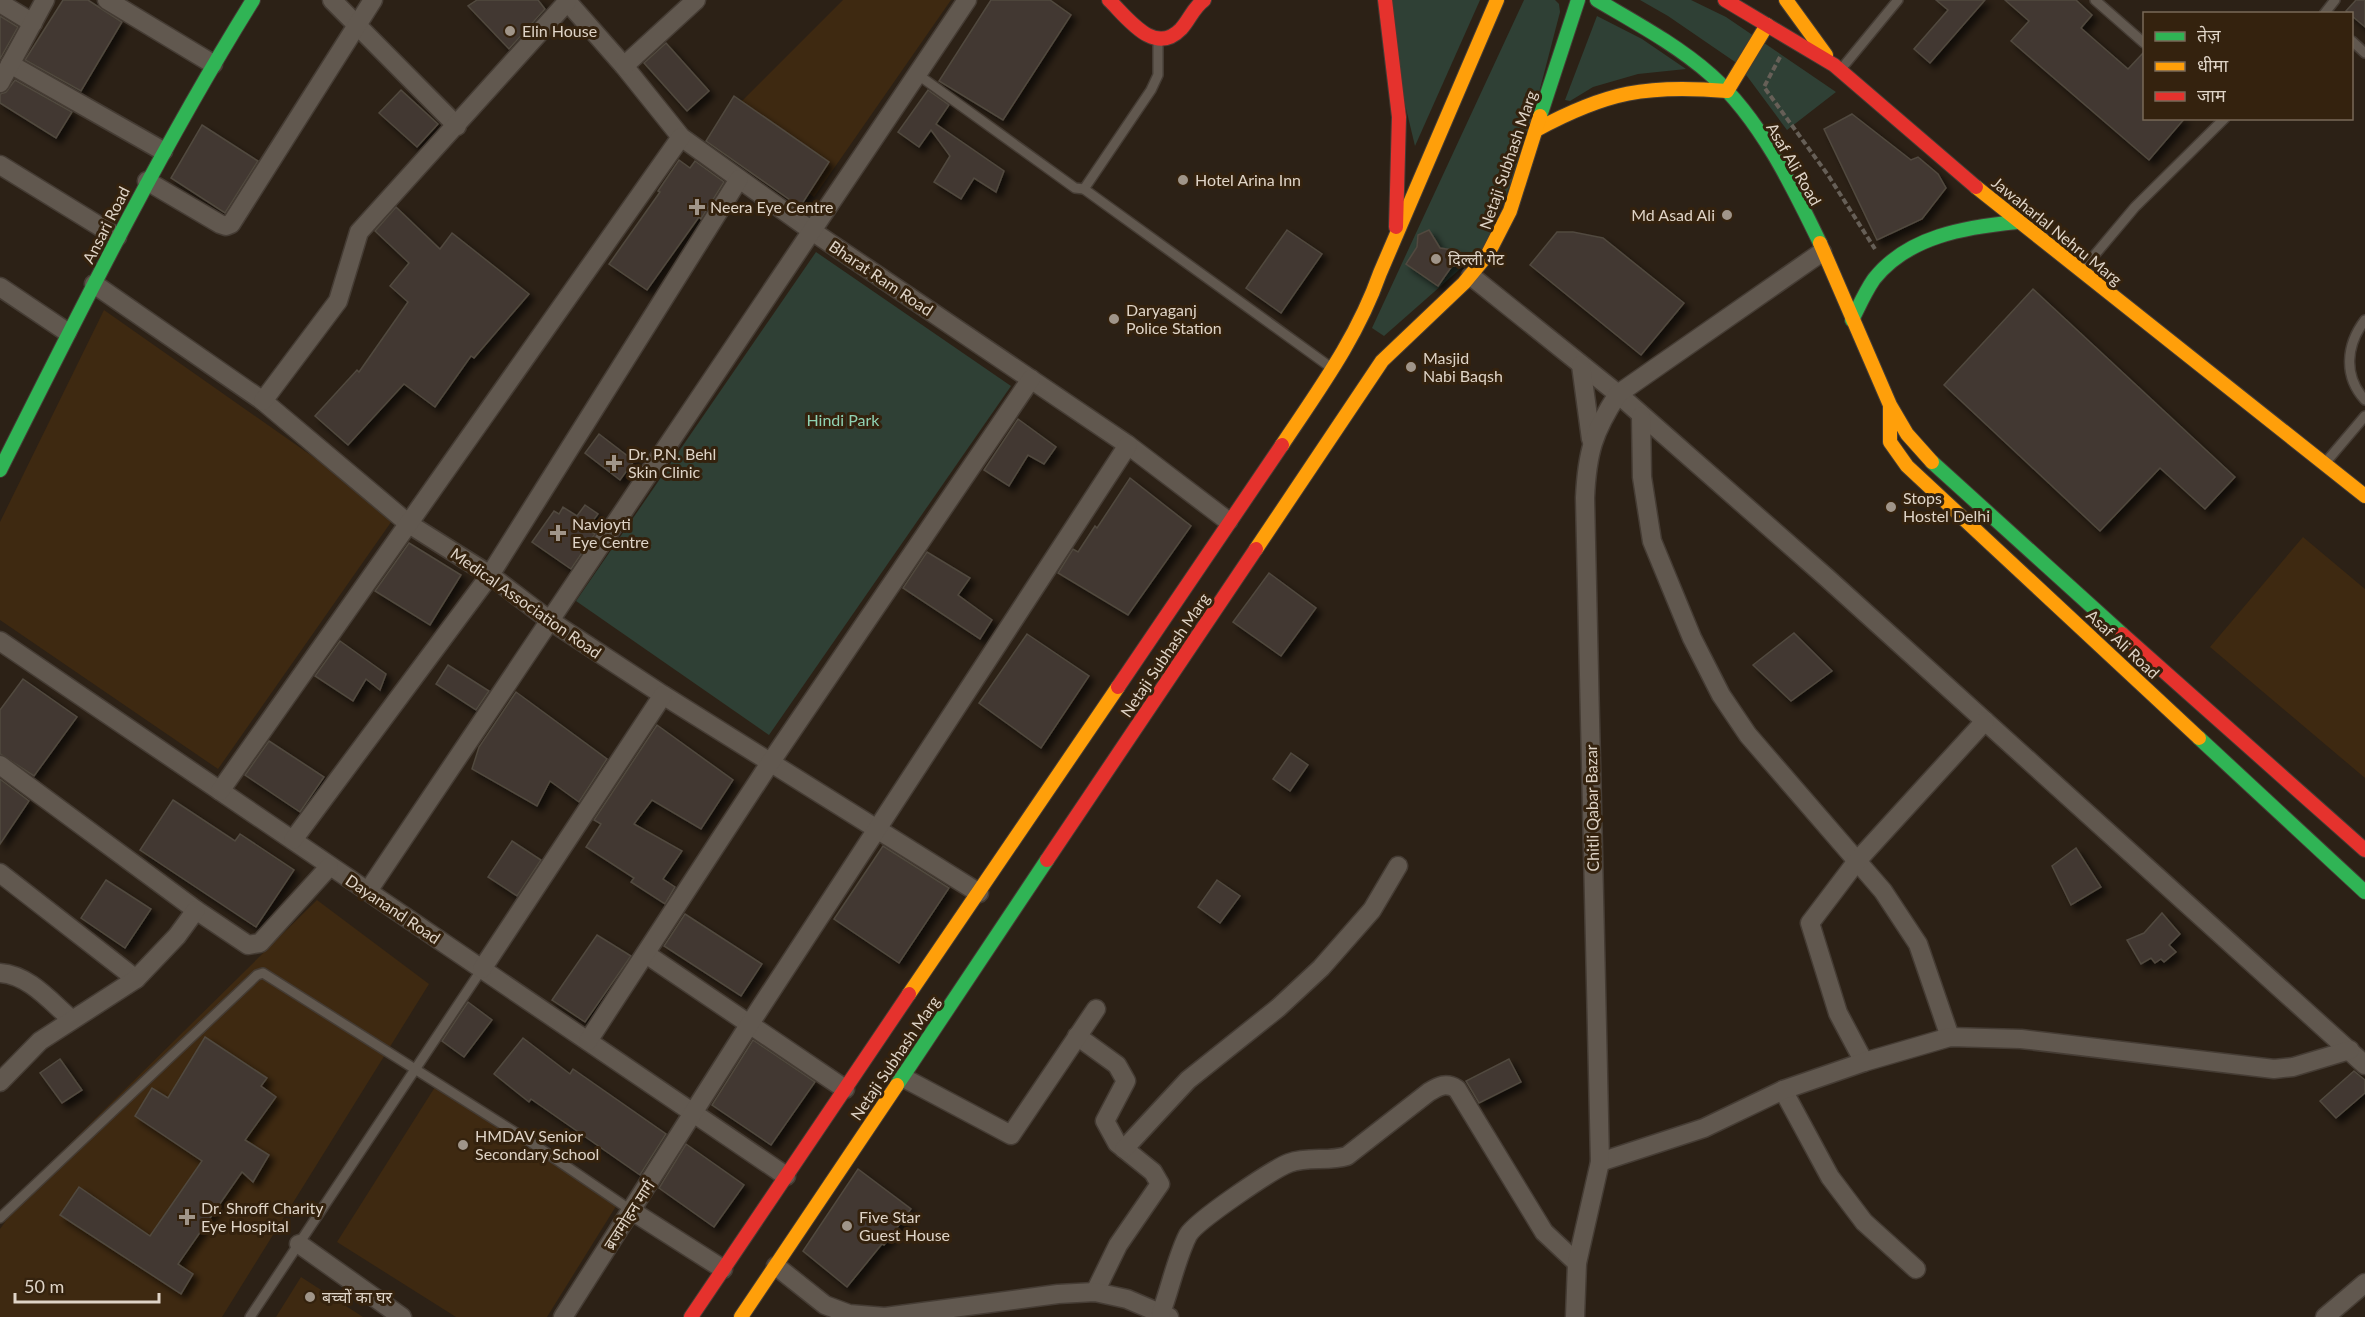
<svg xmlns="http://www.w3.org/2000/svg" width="2365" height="1317" viewBox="0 0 2365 1317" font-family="Lato,'Noto Sans Devanagari',sans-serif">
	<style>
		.built { fill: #3e2911 }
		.green { fill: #2f4035 }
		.building { fill: #423930; stroke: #51493f; stroke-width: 1.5; filter: url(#shadow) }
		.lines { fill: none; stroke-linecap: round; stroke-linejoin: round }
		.lane-casing { stroke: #453c34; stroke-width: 12 }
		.street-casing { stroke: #453c34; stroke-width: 21 }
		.fast-casing { stroke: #453c34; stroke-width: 16 }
		.slow-casing { stroke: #453c34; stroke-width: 16 }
		.jam-casing { stroke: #453c34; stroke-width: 16 }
		.path { stroke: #665f57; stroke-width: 4; stroke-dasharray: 6 3; stroke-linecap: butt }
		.lane { stroke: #61584f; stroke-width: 9 }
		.street { stroke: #61584f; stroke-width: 18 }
		.fast { stroke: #30b455; stroke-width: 14 }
		.slow { stroke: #ff9f0a; stroke-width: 14 }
		.jam { stroke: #e5322d; stroke-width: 14 }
		.poi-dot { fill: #a09589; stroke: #34220e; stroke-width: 2 }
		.labels { text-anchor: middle; stroke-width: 6; stroke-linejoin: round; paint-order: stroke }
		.poi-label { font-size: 16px; fill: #dfd4c7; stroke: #34220e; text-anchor: start }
		.street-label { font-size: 16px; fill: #dfd4c7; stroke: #34220e }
		.park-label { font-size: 16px; fill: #90d2b3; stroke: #34220e }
	</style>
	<defs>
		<filter id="shadow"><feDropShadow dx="5" dy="5" stdDeviation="3" flood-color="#0009"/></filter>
	</defs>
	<rect width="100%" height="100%" fill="#2c2116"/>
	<g class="built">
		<path d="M843,0h108l-137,197 -98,-70z"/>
		<path d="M104,310l292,205 -178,254 -218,-149v-98z"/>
		<path d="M2303,537l62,52v189l-155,-131z"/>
		<path d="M317,900l112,84 -207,333h-222v-88l38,-54z"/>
		<path d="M435,1087l183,116 -71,114h-91l-119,-75z"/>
		<path d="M301,1277l62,40h-87z"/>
	</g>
	<g class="green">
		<path d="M1380,0h100l-65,146z"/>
		<path d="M1524,0h31l4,4 1,8 -37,142 -39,94 -100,88 -12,-8z"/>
		<path d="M1640,0h51l35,17 110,75 -49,38 -49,-66 -70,-48z"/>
		<path d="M1597,16l45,23 44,30 -48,5 -45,13 -23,14 -5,-1z"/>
		<path d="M816,252l195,134 -242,349 -193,-134z"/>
	</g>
	<g class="building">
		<path d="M63,0h25l34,22 -41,69 -56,-31z"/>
		<path d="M477,0h61l7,9 -36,40 -41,-43z"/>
		<path d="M991,0h59l21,15 -68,105 -64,-39z"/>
		<path d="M1936,0h49l-55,63 -16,-14 34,-39z"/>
		<path d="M2005,0h71l16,15 -11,13 47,41 17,-18v67h40l-36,42 -138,-119 18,-20z"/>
		<path d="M2356,0h9v27l-19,-16z"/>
		<path d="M0,16l18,11 -18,32z"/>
		<path d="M666,43l43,48 -22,20 -43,-48z"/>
		<path d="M15,80l57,32 -16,26 -56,-35v-9l6,-2z"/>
		<path d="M401,90l37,34 -21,23 -38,-34z"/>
		<path d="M928,90l21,15 -13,19 68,47 -8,21 -22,-14 -13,21 -27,-17 16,-26 -19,-26 -12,17 -21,-15z"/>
		<path d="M734,96l95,66 -29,45 -94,-66z"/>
		<path d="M1852,114l59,46 7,-3 20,17 8,14 -24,31 -45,21 -53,-111z"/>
		<path d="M202,125l56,36 -33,52 -54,-35z"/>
		<path d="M679,160l11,8 5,-7 29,21 -23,37 -2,-2 -52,73 -38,-26 51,-72 -2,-1z"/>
		<path d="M396,207l44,42 12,-16 77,61 -55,64 -3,-2 -36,51 -31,-23 -56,61 -33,-29 42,-46 2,2 49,-70 -18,-16 19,-23 -34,-32z"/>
		<path d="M1287,230l35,24 -41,59 -35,-25z"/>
		<path d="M1429,230l11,18 19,3 7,7 -8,8h-6l-14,20 -32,-22 11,-17 1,-12z"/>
		<path d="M1557,232h16l30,6 81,65 -43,52 -111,-90z"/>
		<path d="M2033,289l202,188 -30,32 -45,-41 -60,63 -156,-146z"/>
		<path d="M1018,419l38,28 -12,17 -16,-9 -19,31 -25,-16z"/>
		<path d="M599,434l35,27 -14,19 -35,-27z"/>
		<path d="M1130,478l61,48 -63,89 -70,-42 15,-24 5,3 17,-26 2,2z"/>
		<path d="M585,505l13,9 -11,15 8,5 -24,35 -39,-27 22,-31 5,3 4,-7 14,9z"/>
		<path d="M409,543l52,32 -31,50 -55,-34z"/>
		<path d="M927,552l43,26 -12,17 34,25 -12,19 -77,-51z"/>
		<path d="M1269,573l47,35 -35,48 -48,-34z"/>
		<path d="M1794,633l38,38 -41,30 -38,-36z"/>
		<path d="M1027,634l62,42 -48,72 -62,-45z"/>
		<path d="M340,641l46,33 -6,16 -14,-11 -13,22 -38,-25z"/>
		<path d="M448,665l41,26 -13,19 -40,-26z"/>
		<path d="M23,679l54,38 -43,59 -34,-22v-44z"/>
		<path d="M516,692l91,67 -28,43 -29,-21 -13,25 -65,-37 7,-22z"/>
		<path d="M657,725l76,55 -32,49 -49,-29 -18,24 48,27 -19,28 12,8 -10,17 -34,-22 3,-4 -48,-31 15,-23 -7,-4z"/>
		<path d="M269,741l55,36 -24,35 -55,-37z"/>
		<path d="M1291,753l17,12 -18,26 -17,-12z"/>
		<path d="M0,779l29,22 -29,43z"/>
		<path d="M173,800l62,41 5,-7 54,36 -38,57 -116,-77z"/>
		<path d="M512,841l29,19 -24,36 -29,-19z"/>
		<path d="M883,846l66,42 -50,75 -65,-44z"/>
		<path d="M2076,848l25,39 -30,18 -19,-39z"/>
		<path d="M106,880l45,29 -26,39 -44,-30z"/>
		<path d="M1217,880l23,16 -20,27 -22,-16z"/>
		<path d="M2162,913l18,21 -11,11 7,7 -12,10 -3,-3 -6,4 -4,-5 -10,6 -14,-24 17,-7z"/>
		<path d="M685,914l77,50 -21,32 -77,-50z"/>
		<path d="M597,935l34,21 -46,66 -33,-22z"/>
		<path d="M468,1002l24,18 -28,37 -22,-16z"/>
		<path d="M205,1037l62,41 -6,8 15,11 -31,43 24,15 -16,27 -11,-10 -64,92 15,10 -12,20 -121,-79 19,-28 71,49 52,-75 -67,-45 17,-28 16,10z"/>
		<path d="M523,1038l47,36 3,-5 93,65 -26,41 -109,-76 -2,3 -35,-28z"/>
		<path d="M753,1040l62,42 -44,63 -59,-40z"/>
		<path d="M60,1059l22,31 -20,13 -22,-30z"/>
		<path d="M1509,1059l12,23 -42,21 -13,-22z"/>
		<path d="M2354,1071l11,9v13l-29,25 -16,-17z"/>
		<path d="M686,1144l58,41 -30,42 -55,-39z"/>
		<path d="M858,1169l53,40 -27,36 -2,-1 -35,43 -44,-36z"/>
	</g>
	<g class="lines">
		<defs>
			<g id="lane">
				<path d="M2095,0l49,43"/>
				<path d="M2324,14l11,-14"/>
				<path d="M2352,41l13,12"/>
				<path d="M1842,68l56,-68"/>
				<path d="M917,74l158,114 9,1 67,-99 7,-15v-35"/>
				<path d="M1084,189l249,180"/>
				<path d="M2082,270l53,-63 90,-89"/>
				<path d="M2365,320c-19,25 -22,56 0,80"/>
				<path d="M2326,462l39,-46"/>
				<path d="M0,1218l257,-243 6,-2 269,170 100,68"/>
				<path d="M250,1317l232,-348"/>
			</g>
			<g id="street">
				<path d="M107,0l106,64"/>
				<path d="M332,0l125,126"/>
				<path d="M566,0l58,66 57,71 131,94 316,214 100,76"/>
				<path d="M0,3l33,20"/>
				<path d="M10,64l153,87"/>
				<path d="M624,66l72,-66"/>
				<path d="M0,83l45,-83"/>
				<path d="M0,165l117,72"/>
				<path d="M147,181l73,43 6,2 5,-2 142,-224"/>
				<path d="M1471,276l147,118 208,183 539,488"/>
				<path d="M94,284l169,117 146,123 81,51 59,45 114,75 316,198"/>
				<path d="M0,287l67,45"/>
				<path d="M1581,365l10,74"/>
				<path d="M263,401l75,-100 21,-69 208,-230"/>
				<path d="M1641,416l1,61 10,64 40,97 29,57 27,40 135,156 35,53 32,93"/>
				<path d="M0,641l786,535"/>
				<path d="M0,765l196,145 52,35 12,-2 69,-76"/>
				<path d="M220,791l461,-654"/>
				<path d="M293,840l197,-265 249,-396"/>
				<path d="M0,873l136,106"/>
				<path d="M368,891l599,-891"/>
				<path d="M646,954l199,135"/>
				<path d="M482,969l181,-274"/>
				<path d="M0,973c29,2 50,28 71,46"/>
				<path d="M1077,1036l40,29 9,16 -21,40 12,22 36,29 7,12 -42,61 -23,47"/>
				<path d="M588,1041l182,-278 261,-384"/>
				<path d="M1864,1062l-26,-49 -28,-90 47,-62 128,-140"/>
				<path d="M902,1077l109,58 85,-126"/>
				<path d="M0,1082l40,-41 96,-62 41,-43 19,-26"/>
				<path d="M1783,1090l47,87 34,45 52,47"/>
				<path d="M1124,1149l64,-69 90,-72 43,-40 51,-58 26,-44"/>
				<path d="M1600,1162l104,-34 79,-38 81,-28 86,-25 71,2 253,30 19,-2 57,-17"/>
				<path d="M632,1211l91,58"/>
				<path d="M299,1244l103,73"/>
				<path d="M776,1266l49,39 24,9 36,3 173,-23 37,-2 32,7 42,18"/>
				<path d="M1161,1313c9,-24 16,-57 27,-78 8,-14 85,-66 101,-72 19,-7 39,-1 58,-7l82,-64c10,-6 17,-10 28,-3l87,143 33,31"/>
				<path d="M563,1317l186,-292 379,-580"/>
				<path d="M1575,1317l2,-54 23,-101 -15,-664c2,-45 8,-66 33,-104l204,-142"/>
				<path d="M2325,1317l40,-34"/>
			</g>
			<g id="fast">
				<path d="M1597,0c39,23 80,45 114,75 49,44 81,110 109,168"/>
				<path d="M1540,116l38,-116"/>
				<path d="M1852,320c7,-14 13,-28 22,-41 34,-43 92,-52 143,-57"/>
				<path d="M1932,462l190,172"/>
				<path d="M0,470c80,-159 159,-319 253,-470"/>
				<path d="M2199,738l166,154"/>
				<path d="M897,1085l150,-225"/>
			</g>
			<g id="slow">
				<path d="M1786,0l40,55"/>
				<path d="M1536,130c70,-38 111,-46 191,-39l40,-66"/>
				<path d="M1976,187l389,309"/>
				<path d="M1820,243l70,162 17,29 25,28"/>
				<path d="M1890,407v35l17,24 292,272"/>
				<path d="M1282,445c38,-57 75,-107 98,-172l117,-273"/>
				<path d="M1256,549l126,-188 82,-78 24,-29 22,-43 30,-95"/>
				<path d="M909,994l209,-307"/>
				<path d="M741,1317l156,-232"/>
			</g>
			<g id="jam">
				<path d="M1109,0c18,17 45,57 72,29 9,-10 12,-21 23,-29"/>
				<path d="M1385,0l14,117 -3,110"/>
				<path d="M1725,0l109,65 142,122"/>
				<path d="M2122,634l243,216"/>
				<path d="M1118,687l164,-242"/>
				<path d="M1047,860l209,-311"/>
				<path d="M691,1317l218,-323"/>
			</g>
		</defs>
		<use href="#lane" class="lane-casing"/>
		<use href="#street" class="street-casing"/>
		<use href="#fast" class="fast-casing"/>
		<use href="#slow" class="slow-casing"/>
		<use href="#jam" class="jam-casing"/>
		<path class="path" d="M1780,57l-16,30 64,88 47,74"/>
		<use href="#lane" class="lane"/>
		<use href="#street" class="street"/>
		<use href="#fast" class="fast"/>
		<use href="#slow" class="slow"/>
		<use href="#jam" class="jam"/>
	</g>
	<g class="poi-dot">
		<circle cx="510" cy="31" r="6"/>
		<circle cx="1183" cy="180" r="6"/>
		<path d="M694 198h6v6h6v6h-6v6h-6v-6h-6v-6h6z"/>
		<circle cx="1727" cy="215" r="6"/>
		<circle cx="1436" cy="259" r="6"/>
		<circle cx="1114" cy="319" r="6"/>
		<circle cx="1411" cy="367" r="6"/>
		<path d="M611 454h6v6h6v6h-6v6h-6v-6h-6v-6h6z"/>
		<circle cx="1891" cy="507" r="6"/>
		<path d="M555 524h6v6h6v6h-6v6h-6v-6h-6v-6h6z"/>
		<circle cx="463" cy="1145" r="6"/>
		<path d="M184 1208h6v6h6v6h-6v6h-6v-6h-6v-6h6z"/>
		<circle cx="847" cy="1226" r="6"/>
		<circle cx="310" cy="1297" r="6"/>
	</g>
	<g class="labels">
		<g class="poi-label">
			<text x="522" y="37">Elin House</text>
			<text x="1195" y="186">Hotel Arina Inn</text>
			<text x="710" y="213">Neera Eye Centre</text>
			<text x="1715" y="221" text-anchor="end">Md Asad Ali</text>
			<text x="1448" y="265">दिल्ली गेट</text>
			<text x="1126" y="316">Daryaganj<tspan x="1126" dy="18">Police Station</tspan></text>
			<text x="1423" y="364">Masjid<tspan x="1423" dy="18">Nabi Baqsh</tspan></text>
			<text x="628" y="460">Dr. P.N. Behl<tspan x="628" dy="18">Skin Clinic</tspan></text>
			<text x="1903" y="504">Stops<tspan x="1903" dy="18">Hostel Delhi</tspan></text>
			<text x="572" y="530">Navjoyti<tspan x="572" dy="18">Eye Centre</tspan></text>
			<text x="475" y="1142">HMDAV Senior<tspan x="475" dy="18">Secondary School</tspan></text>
			<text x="201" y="1214">Dr. Shroff Charity<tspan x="201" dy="18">Eye Hospital</tspan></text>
			<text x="859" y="1223">Five Star<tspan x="859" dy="18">Guest House</tspan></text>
			<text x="322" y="1303">बच्चों का घर</text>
		</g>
		<g class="street-label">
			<text transform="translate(1508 160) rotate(-71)" y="6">Netaji Subhash Marg</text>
			<text transform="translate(1794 164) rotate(60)" y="6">Asaf Ali Road</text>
			<text transform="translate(106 225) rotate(-63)" y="6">Ansari Road</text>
			<text transform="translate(2057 231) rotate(39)" y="6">Jawaharlal Nehru Marg</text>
			<text transform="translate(881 278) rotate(34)" y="6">Bharat Ram Road</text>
			<text transform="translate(526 603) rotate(35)" y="6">Medical Association Road</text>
			<text transform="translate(2123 644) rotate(43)" y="6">Asaf Ali Road</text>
			<text transform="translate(1165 655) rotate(-56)" y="6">Netaji Subhash Marg</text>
			<text transform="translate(1592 808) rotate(-91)" y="6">Chitli Qabar Bazar</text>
			<text transform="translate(393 909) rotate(34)" y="6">Dayanand Road</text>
			<text transform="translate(895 1058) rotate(-56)" y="6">Netaji Subhash Marg</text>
			<text transform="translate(629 1215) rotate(-57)" y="6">ब्रजमोहन मार्ग</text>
		</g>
		<g class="park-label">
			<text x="843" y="426">Hindi Park</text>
		</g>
	</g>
	<rect x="2143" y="12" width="210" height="108" fill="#34220e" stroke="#786958" stroke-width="1.5"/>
	<rect x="2155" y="32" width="30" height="9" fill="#30b455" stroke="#786958" stroke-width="1.5"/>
	<text x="2197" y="42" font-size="18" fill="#dfd4c7">तेज़</text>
	<rect x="2155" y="62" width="30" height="9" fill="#ff9f0a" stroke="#786958" stroke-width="1.5"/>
	<text x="2197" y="72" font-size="18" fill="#dfd4c7">धीमा</text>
	<rect x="2155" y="92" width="30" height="9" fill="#e5322d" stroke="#786958" stroke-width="1.5"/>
	<text x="2197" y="102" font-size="18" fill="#dfd4c7">जाम</text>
	<path d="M15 1293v9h144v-9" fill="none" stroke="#dfd4c7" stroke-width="3"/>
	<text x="24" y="1293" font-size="18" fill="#dfd4c7" stroke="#34220e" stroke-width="4.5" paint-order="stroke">50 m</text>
</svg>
